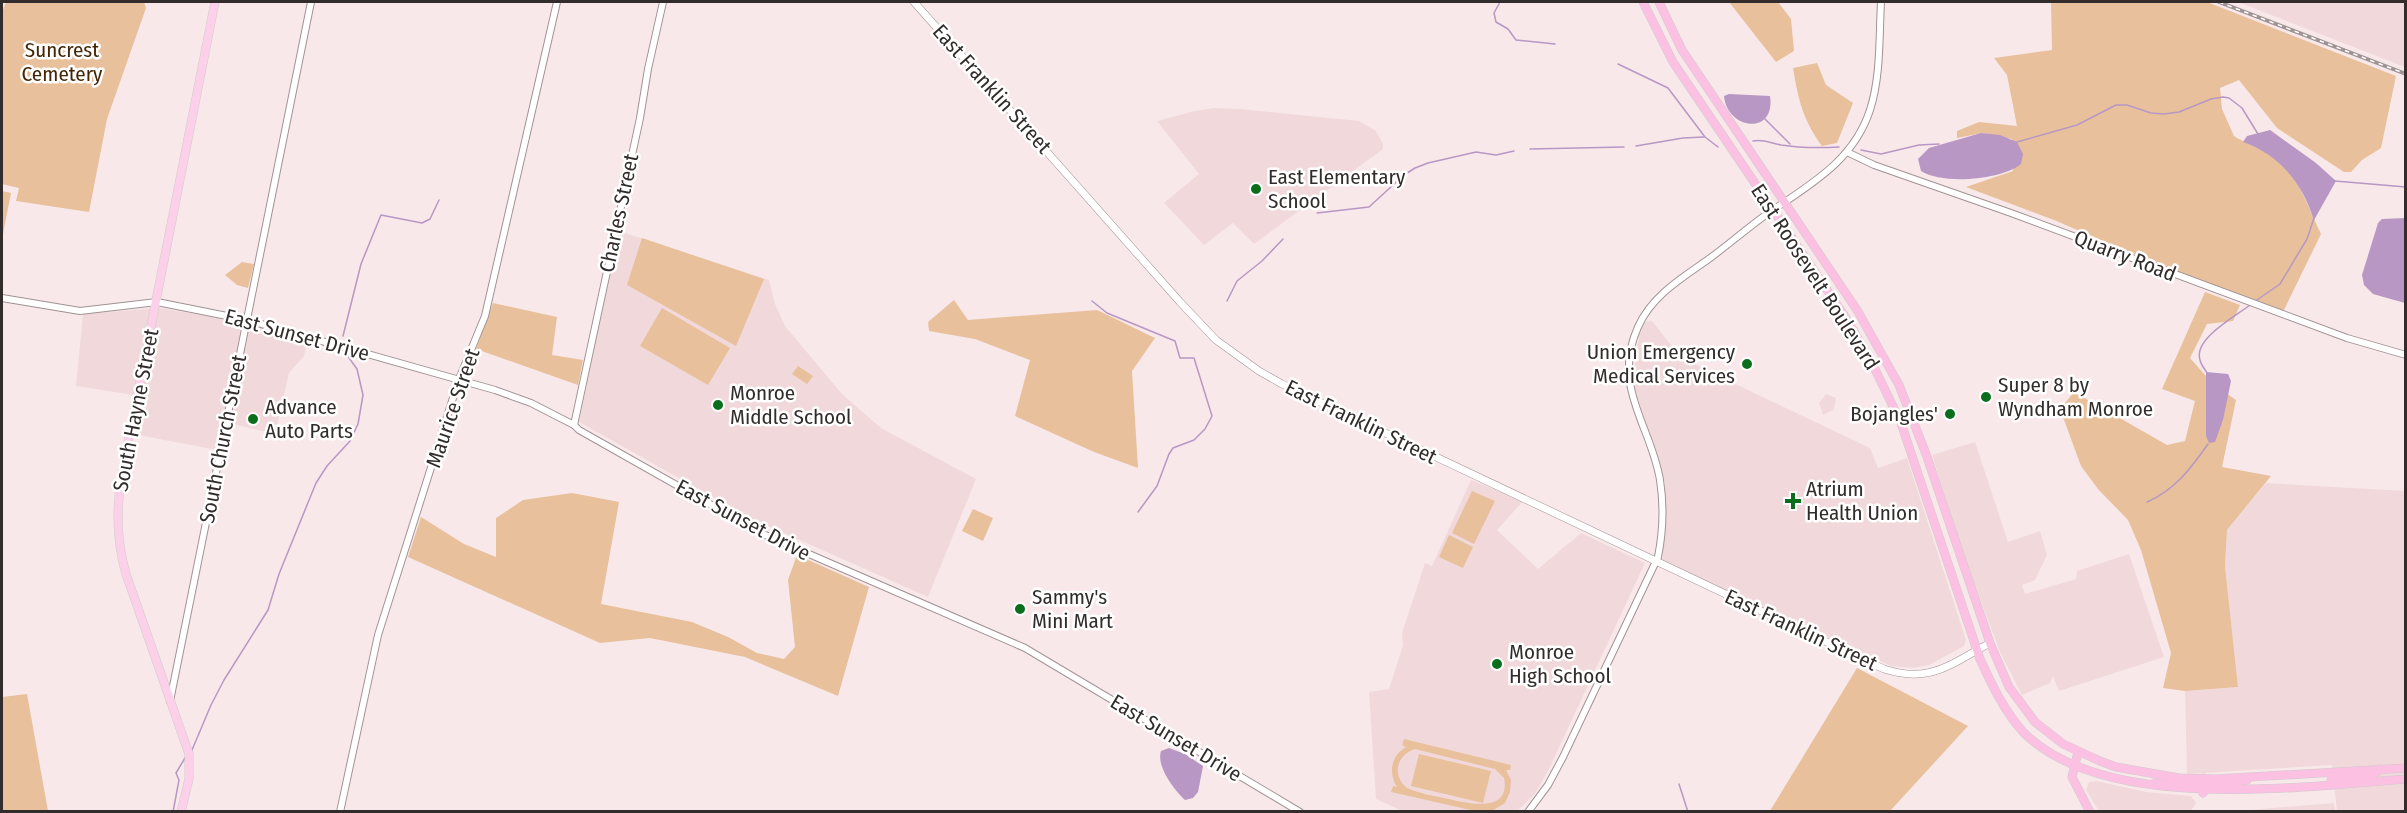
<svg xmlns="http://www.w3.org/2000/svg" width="2407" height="813" viewBox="0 0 2407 813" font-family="'Fira Sans Condensed',sans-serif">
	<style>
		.built { fill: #f1d9db }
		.green { fill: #e8c09b; fill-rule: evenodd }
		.water { fill: #b897c4 }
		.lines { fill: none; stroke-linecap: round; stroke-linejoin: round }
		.stream { stroke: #b897c4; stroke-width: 1.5 }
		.tertiary-casing { stroke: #a19394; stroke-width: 8 }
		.secondary-casing { stroke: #a19394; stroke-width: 8 }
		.primary-casing { stroke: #cecccc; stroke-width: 9 }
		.trunk-casing { stroke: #cecccc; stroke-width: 9 }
		.tertiary { stroke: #fff; stroke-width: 6 }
		.secondary { stroke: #fff; stroke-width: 7 }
		.primary { stroke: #fdd0ea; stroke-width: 8 }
		.trunk { stroke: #fcc0e3; stroke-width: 8 }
		.rail-casing { stroke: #9f9394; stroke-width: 4 }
		.rail { stroke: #fff; stroke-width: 1.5; stroke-dasharray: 4.5; stroke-linecap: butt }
		.poi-dot { fill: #0b6e1d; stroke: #fff; stroke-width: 2 }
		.labels { text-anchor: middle; stroke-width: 5; stroke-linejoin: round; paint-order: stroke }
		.park-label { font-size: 21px; fill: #432605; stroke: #fff }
		.street-label { font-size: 21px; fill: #322c2c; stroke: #fff }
		.poi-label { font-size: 21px; fill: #322c2c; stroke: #fff; text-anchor: start }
	</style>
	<rect width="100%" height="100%" fill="#f8e8ea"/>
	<g class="built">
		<path d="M2238,2h167v65z"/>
		<path d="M1214,108l27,1 118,12 17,10 7,13v5l-129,95 -21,-21 -29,22 -40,-42 35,-29 -42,-53 38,-10z"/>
		<path d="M622,232l147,48 6,24 10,22 57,68 39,34 95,51 -48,118 -178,-79 -171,-96 38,-187z"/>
		<path d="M159,308l49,8 99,25 -3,15 -15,17 -14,61 -46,-11 -7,28 -89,-17 7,-38 -64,-10 7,-72z"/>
		<path d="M1652,321l27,34 27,15 164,78 8,20 29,-10 59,182 -2,6 -35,19 -16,3 -22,-2 -229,-106 4,-42 -1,-35 -11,-37 -17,-47 -4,-21 6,-42 6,-14z"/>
		<path d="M1826,394l10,4 -1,7 -2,5 -10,5 -4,-12z"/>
		<path d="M1975,442l33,100 32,-11 7,24 -12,25 -13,5 3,9 51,-15 1,-8 52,-17 35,103 -105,34 -6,-15 -3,7 -28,12 -22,-43 -39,-105 -29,-92z"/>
		<path d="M1471,480l52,21 -26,29 41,39 43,-36 64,30 -97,208 -13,23 -18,17h-115l-26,-12 -7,-107 20,-3 14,-44 -1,-12 23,-70 7,3z"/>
		<path d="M2266,483l139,8v320h-68l-5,-46 -145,9 -2,-83 53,-4 -13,-121 2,-36z"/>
		<path d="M2096,781l50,11 45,4 5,7 -5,8h-92l-13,-21 3,-8z"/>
		<path d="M2334,803l1,8h-98z"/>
	</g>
	<g class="green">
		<path d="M6,2h138l2,6 -39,111 -18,93 -73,-11 3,-13 -17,-4v-172z"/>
		<path d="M1729,2h49l13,17 3,32 -18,11z"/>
		<path d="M2051,2h156l189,74 -15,72 -19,12 -11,12h-7l-67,-44 -38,-48 -19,8 2,21 12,27c10,7 23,10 34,16 29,18 39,54 53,82l-38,78 -98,-36 -131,-56 -88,-33 47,-16 -1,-32 -30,-6 -25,5v-7l22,-9 38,4 -10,-51 -13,-17 58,-8z"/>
		<path d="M1817,63l9,22 27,18 -16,40 -15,3c-19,-26 -24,-47 -29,-78z"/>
		<path d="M2,191l9,2 -9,46z"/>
		<path d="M642,238l122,41 -28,67 -109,-61z"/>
		<path d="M242,262l12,2 -6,24 -11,-3 -12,-10z"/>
		<path d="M2205,292l35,13 -7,16 -26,3 -17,34 23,26 23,16 -14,67 49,9 -44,54 -2,36 13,121 -53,4 -22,-3 8,-35 -30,-103 -13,-30 -30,-31 -17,-23 -21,-57 14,-17 93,53 18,-4 10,-40 -33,-12z"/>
		<path d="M954,300l14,20 129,-10 58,28 -23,33 6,97 -44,-16 -79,-36 15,-56 -55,-21 -46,-8 -1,-9z"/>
		<path d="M493,303l64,14 -5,38 31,5 -5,25 -102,-36z"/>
		<path d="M662,308l68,40 -22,37 -68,-39z"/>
		<path d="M798,366l15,10 -6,8 -15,-10z"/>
		<path d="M1472,491l23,10 -21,43 -22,-11z"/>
		<path d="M572,493l47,9 -18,102 91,18 36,15 29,16 27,6 11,-12 -7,-67 9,-25 72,32 -31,109 -93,-39 -95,-19 -50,5 -192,-86 13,-40 43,27 32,13v-39l27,-18z"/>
		<path d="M973,509l20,9 -10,23 -21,-10z"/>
		<path d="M1449,535l24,12 -10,21 -24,-11z"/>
		<path d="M1857,668l111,58 -78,85h-120z"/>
		<path d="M27,694l21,117h-46v-114z"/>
		<path d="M1404,739l107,26 -1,5h-4l5,10 -1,12 -5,11 -13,8h-17l-84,-19 2,-6 4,1c-9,-15 -6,-31 9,-40l-4,-2zM1415,749l80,20 9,9c7,35 -34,26 -55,21 -14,-3 -29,-5 -42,-11 -15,-12 -11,-33 8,-39z"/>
		<path d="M1419,754l72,17 -8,32 -72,-17z"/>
	</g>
	<g class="water">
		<path d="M1729,94l41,2c6,40 -43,34 -46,0z"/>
		<path d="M2270,130l46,33 20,18 -22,39c-12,-37 -34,-65 -71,-78l4,-6z"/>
		<path d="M1981,133l19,2 17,7 6,12 -2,10c-20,16 -78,21 -100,7l-3,-12 11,-11z"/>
		<path d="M2405,218h1l-1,85 -32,-9 -9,-9 -2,-10 16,-52 4,-4z"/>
		<path d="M2206,372l22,2 3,7 -8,39 -8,22 -6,1 -3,-7z"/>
		<path d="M1169,748l16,6 18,12 -5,26 -5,6 -8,2c-11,-10 -29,-34 -24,-49z"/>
	</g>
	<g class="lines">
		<g class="stream">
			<path d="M1500,2l-6,11 2,9 12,7 8,11 39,4"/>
			<path d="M1618,64l50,24 37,49 13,10"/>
			<path d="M1764,118l26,26"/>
			<path d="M1753,141c11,-2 17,2 28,4 19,3 38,3 58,2"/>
			<path d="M2017,142l60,-17 39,-20h11l24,8 13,1 15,-2 32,-13 12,-2 6,1 13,10 16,26"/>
			<path d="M1636,146l47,-8 21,-1"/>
			<path d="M1530,149l94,-2"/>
			<path d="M1861,150l20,4 38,-9 20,-1"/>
			<path d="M2335,181l71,6"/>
			<path d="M1317,213l52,-6 35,-32 11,-7 13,-5 48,-11 20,3 18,-4"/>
			<path d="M1092,301l15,12 68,28 5,17h14l18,58 -7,13 -11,11 -21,8 -4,6 -12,32 -19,26"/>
			<path d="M1227,301l10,-20 25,-20 21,-22"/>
			<path d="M2254,302l26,-18 27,-45 7,-21"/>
			<path d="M343,336l18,-72 20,-49 41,8 8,-4 9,-19"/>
			<path d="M2207,373c-2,-4 -6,-8 -7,-13 -7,-21 36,-44 50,-55"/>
			<path d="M2147,502c28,-12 44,-34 61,-58"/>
			<path d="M192,750l19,-45 13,-25 44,-70 11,-36 37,-91 11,-17 23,-25 8,-17 5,-29 -6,-26 -10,-14"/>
			<path d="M1679,784l9,28"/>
			<path d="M2,808l1,4"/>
			<path d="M173,812l6,-32 -3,-7 9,-15"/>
		</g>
		<defs>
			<g id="tertiary">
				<path d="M1847,152l27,13 137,48 336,125 59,17"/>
				<path d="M2,298l78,13 77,-9 90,18 248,70 36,13 43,22 5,5 184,104 262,114 275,164"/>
				<path d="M574,425l66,-307 8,-49 15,-67"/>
				<path d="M170,701l141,-699"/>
				<path d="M340,812l38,-177 81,-256 26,-63 72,-314"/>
				<path d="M1528,812l20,-27 15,-28 95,-200c5,-25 6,-51 2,-77 -9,-55 -49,-93 -22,-153 13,-30 42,-48 68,-66 21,-15 40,-32 61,-47 42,-29 86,-52 103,-104 11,-34 9,-73 11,-108"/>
			</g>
			<path id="secondary" d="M914,2l266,300 36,38 43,31 23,13 602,285c47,15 66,-5 106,-26"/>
			<path id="primary" d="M181,812l8,-33v-25l-63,-180c-10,-34 -10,-66 -4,-101l93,-471"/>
			<g id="trunk">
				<path d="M1643,2l30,60 175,259 25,44 28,58 79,236c12,26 24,52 44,74 82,80 273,54 382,46"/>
				<path d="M1659,2l23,48 175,260 42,75 27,69 64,189 19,44 26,35 28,22 37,17 16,6 63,11 36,1 191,-11"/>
				<path d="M2078,752l-6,25 18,35"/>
				<path d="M2331,780l42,-5 7,-6"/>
				<path d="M2154,783l42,2 8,-7"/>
				<path d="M2203,793l4,-7 40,-6"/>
			</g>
		</defs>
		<use href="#tertiary" class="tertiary-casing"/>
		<use href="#secondary" class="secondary-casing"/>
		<use href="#primary" class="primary-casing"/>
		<use href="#trunk" class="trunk-casing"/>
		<use href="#tertiary" class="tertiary"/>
		<use href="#secondary" class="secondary"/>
		<use href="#primary" class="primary"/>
		<use href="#trunk" class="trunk"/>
		<defs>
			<path id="rail" d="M2219,2l187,72"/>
		</defs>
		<use href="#rail" class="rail-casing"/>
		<use href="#rail" class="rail"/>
	</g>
	<g class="poi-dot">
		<circle cx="1256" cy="189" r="6"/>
		<circle cx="1747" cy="364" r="6"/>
		<circle cx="1986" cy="397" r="6"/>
		<circle cx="718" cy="405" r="6"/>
		<circle cx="1950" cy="414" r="6"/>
		<circle cx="253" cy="419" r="6"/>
		<path d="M1790 492h6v6h6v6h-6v6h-6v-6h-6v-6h6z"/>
		<circle cx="1020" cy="609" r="6"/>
		<circle cx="1497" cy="664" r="6"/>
	</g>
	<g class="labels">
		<g class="park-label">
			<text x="62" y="57">Suncrest<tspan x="62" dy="24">Cemetery</tspan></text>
		</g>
		<g class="street-label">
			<text transform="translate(992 89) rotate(48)" y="7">East Franklin Street</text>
			<text transform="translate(619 213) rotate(-78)" y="7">Charles Street</text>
			<text transform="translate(2125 256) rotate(21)" y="7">Quarry Road</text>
			<text transform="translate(1815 277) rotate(57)" y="7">East Roosevelt Boulevard</text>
			<text transform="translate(297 335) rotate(15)" y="7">East Sunset Drive</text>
			<text transform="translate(453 408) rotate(-71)" y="7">Maurice Street</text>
			<text transform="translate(136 410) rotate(-79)" y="7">South Hayne Street</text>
			<text transform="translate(1361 422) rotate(26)" y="7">East Franklin Street</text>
			<text transform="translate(223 439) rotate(-79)" y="7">South Church Street</text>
			<text transform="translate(743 520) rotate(28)" y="7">East Sunset Drive</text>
			<text transform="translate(1801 630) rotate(25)" y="7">East Franklin Street</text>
			<text transform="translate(1176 738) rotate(31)" y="7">East Sunset Drive</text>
		</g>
		<g class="poi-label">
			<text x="1268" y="184">East Elementary<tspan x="1268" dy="24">School</tspan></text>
			<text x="1735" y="359" text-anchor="end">Union Emergency<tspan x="1735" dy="24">Medical Services</tspan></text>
			<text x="1998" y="392">Super 8 by<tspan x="1998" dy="24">Wyndham Monroe</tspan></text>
			<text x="730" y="400">Monroe<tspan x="730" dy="24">Middle School</tspan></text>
			<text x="265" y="414">Advance<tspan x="265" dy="24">Auto Parts</tspan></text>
			<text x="1938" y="421" text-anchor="end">Bojangles'</text>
			<text x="1806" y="496">Atrium<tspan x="1806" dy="24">Health Union</tspan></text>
			<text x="1032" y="604">Sammy's<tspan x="1032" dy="24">Mini Mart</tspan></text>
			<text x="1509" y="659">Monroe<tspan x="1509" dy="24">High School</tspan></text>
		</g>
	</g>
	<rect width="2407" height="813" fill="none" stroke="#322c2c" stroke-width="6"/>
</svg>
